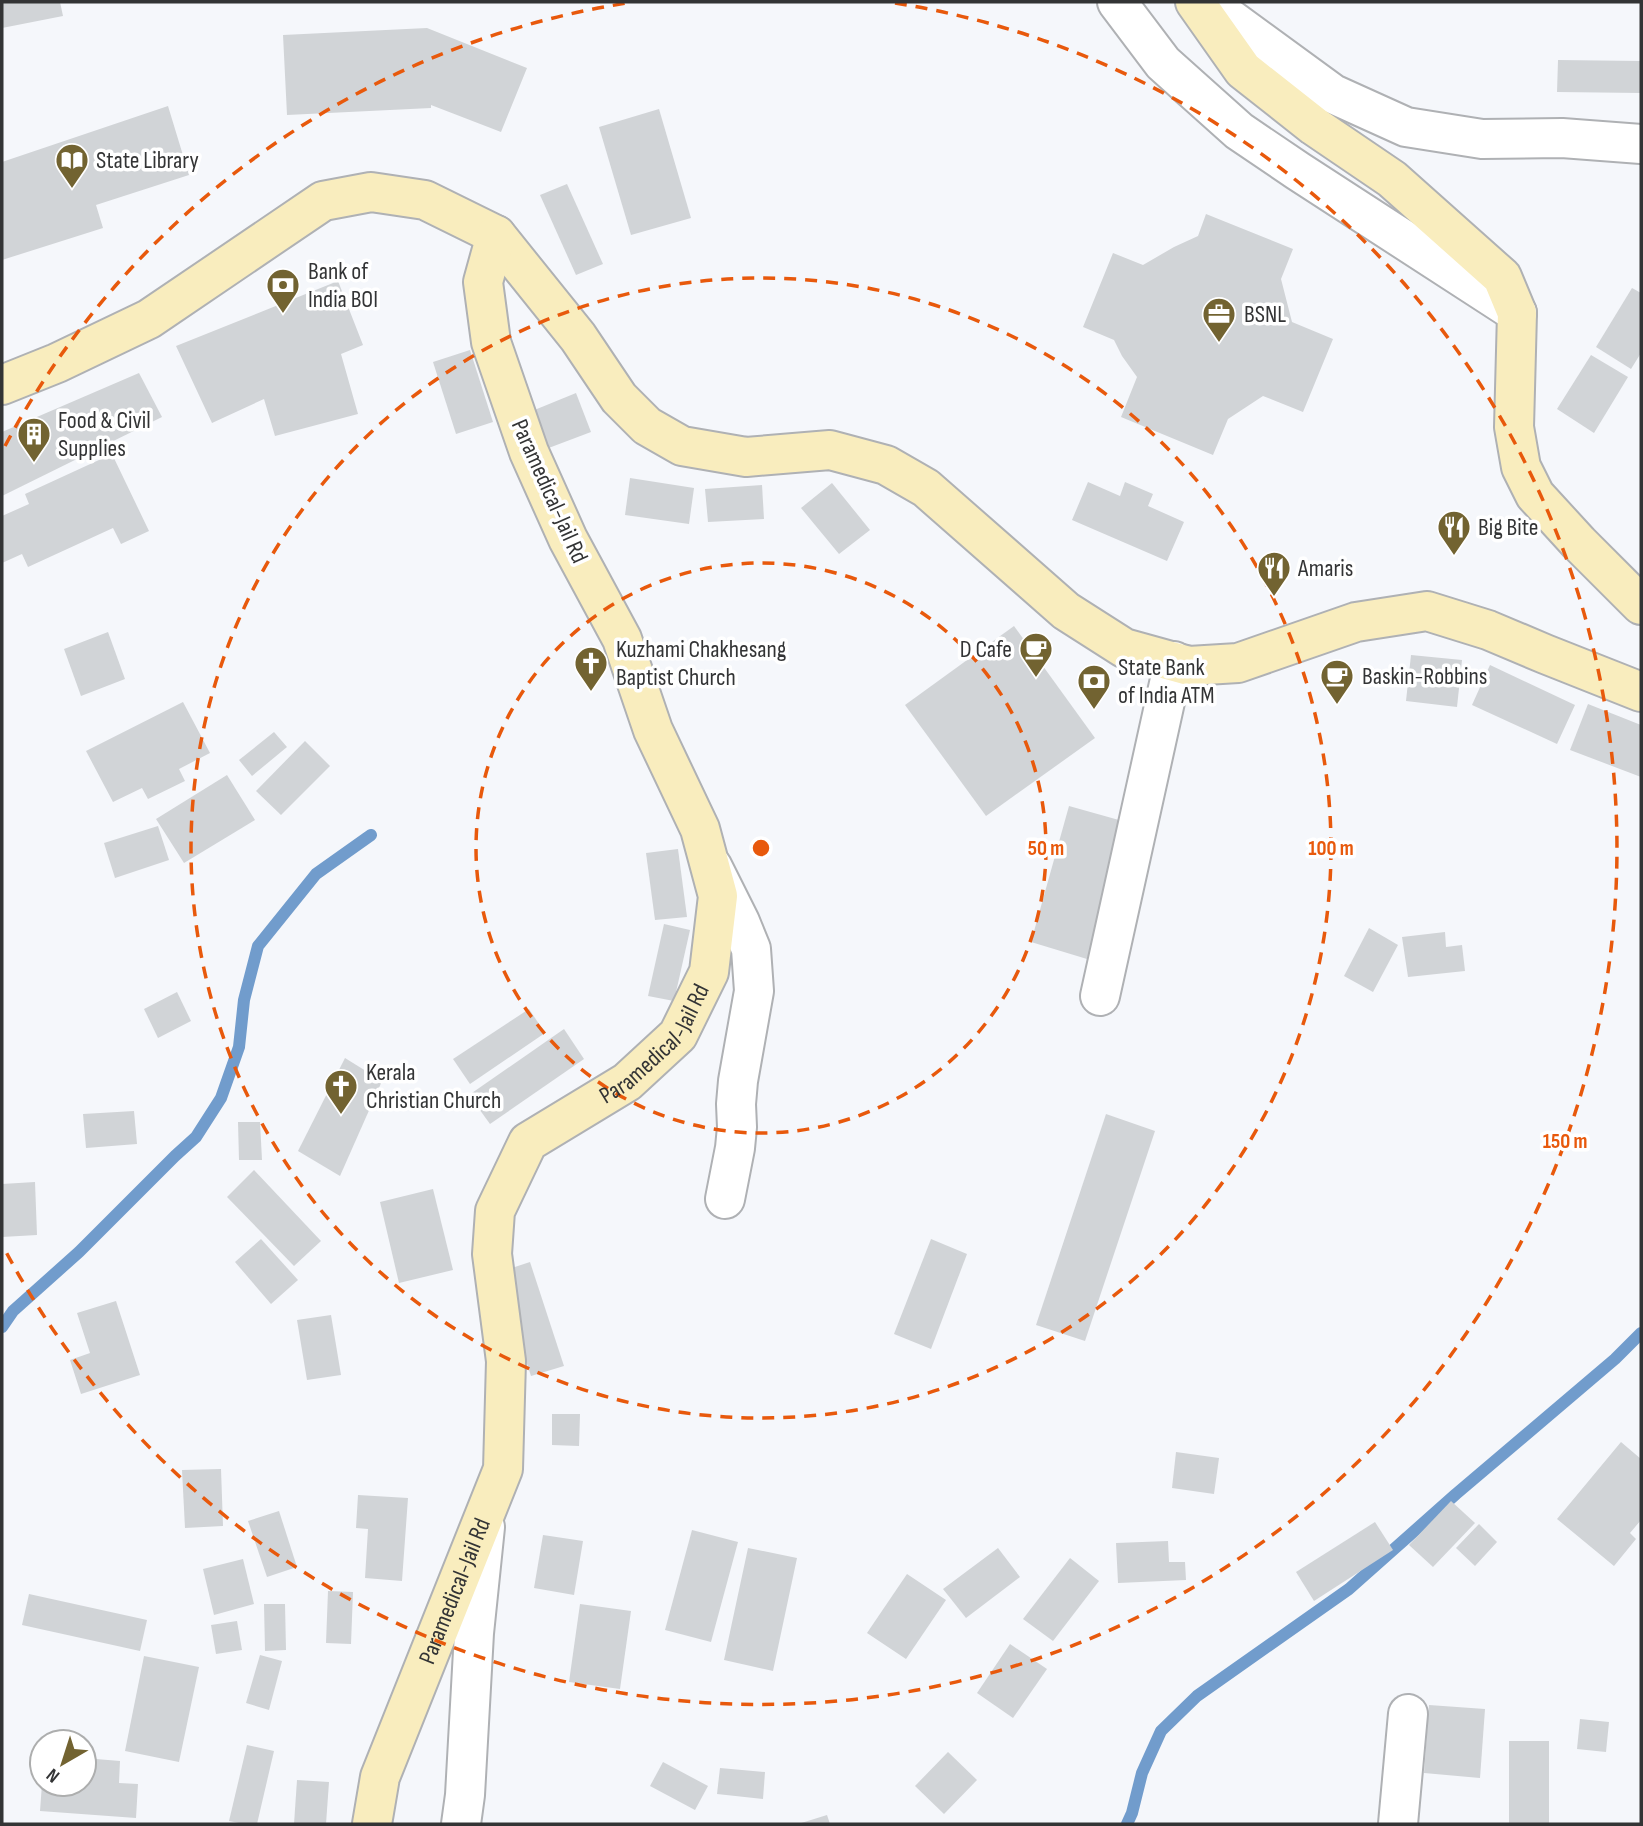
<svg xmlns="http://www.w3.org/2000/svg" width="1643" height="1826" viewBox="0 0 1643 1826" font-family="'Sofia Sans Condensed',sans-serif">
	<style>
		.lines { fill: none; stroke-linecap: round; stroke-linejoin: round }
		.stream { stroke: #719ccc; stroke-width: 12 }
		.building { fill: #d1d4d7 }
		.minor-casing { stroke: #afb1b4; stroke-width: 42 }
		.secondary-casing { stroke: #afb1b4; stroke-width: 42 }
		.minor { stroke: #fff; stroke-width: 38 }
		.secondary { stroke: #f9edbe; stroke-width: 38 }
		.ring { fill: none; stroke: #e8590c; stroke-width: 3.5; stroke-dasharray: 12 9 }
		.labels { text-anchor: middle; stroke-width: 7; stroke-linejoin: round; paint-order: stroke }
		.poi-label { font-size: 24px; fill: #333435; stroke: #fff; text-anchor: start }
		.street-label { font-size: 24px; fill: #333435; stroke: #fff }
		.centre { fill: #e8590c; stroke: #fff; stroke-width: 3.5 }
		.ring-label { font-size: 21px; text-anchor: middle; font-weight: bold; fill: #e8590c; stroke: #fff; stroke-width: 7; stroke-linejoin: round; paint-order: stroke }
	</style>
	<rect width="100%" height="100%" fill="#f5f7fb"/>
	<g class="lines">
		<g class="stream">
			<path d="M2,1327l11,-16 66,-59 96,-96 21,-19 25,-39 18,-51 5,-47 14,-54 58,-72 55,-39"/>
			<path d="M1127,1824l5,-11 10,-40 19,-42 36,-35 152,-107 107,-95 159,-135 26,-26"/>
		</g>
	</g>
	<g class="building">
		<path d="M2,2h58l3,14 -61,12z"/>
		<path d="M427,28l100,40 -26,64 -70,-27v3l-144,7 -4,-80z"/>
		<path d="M1558,60l83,1v32l-84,-1z"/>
		<path d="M168,106l21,69 -93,30 7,23 -101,32v-98z"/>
		<path d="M659,109l32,109 -60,17 -32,-108z"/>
		<path d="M567,184l36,80 -27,11 -36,-80z"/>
		<path d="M1206,214l87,35 -12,30 11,43 41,17 -30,73 -40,-16 -35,23 -15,36 -92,-38 16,-40 -15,-21 -8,-16 -31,-13 30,-74 30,12 31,-18 24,-11z"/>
		<path d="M338,281l25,64 -22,9 17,60 -83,22 -11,-37 -52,24 -36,-77z"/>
		<path d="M1632,288l9,5v60l-10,16 -35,-22z"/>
		<path d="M470,350l23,72 -37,12 -23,-72z"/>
		<path d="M1591,355l37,22 -34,56 -37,-24z"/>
		<path d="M139,373l23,44 -160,79v-64z"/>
		<path d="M576,393l15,39 -45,17 -14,-38z"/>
		<path d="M112,454l37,77 -28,13 -8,-16 -85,39 -6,-13 -20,9v-47l27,-12 -4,-10z"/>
		<path d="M630,478l64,10 -5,36 -64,-9z"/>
		<path d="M1088,482l32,14 5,-14 28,12 -5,12 36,16 -17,39 -95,-41z"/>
		<path d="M832,483l38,47 -31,24 -38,-46z"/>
		<path d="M762,485l2,34 -56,3 -3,-33z"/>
		<path d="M1014,626l81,112 -109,78 -81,-111z"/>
		<path d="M108,632l17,47 -44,17 -17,-47z"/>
		<path d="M1411,655l51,5 -5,47 -51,-6z"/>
		<path d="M1490,665l85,40 -18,39 -85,-39z"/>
		<path d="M183,702l27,51 -31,16 6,12 -37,18 -6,-11 -29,14 -27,-51z"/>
		<path d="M1588,704l53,21v52l-71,-27z"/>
		<path d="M274,732l13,15 -35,29 -13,-16z"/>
		<path d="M305,741l25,25 -49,49 -25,-24z"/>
		<path d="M227,775l28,45 -71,43 -28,-44z"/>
		<path d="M1069,806l57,16 -39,137 -56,-17z"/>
		<path d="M158,826l11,34 -54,18 -11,-35z"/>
		<path d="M678,849l9,68 -32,3 -9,-67z"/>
		<path d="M664,924l26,6 -16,71 -26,-5z"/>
		<path d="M1369,928l29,17 -25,47 -29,-16z"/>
		<path d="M1445,932l1,15 16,-2 3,26 -57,6 -6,-40z"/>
		<path d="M177,992l14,29 -33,17 -14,-29z"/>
		<path d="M529,1009l16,24 -75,51 -17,-25z"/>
		<path d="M564,1029l20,30 -94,65 -21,-29z"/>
		<path d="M345,1058l37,23 -42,95 -42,-25z"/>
		<path d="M134,1111l3,33 -51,4 -3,-34z"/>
		<path d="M1106,1114l49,17 -70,210 -49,-16z"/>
		<path d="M238,1122h22l2,38h-23z"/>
		<path d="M254,1170l67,71 -27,25 -67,-69z"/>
		<path d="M35,1182l2,53 -35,2v-53z"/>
		<path d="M433,1189l20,81 -54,13 -19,-81z"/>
		<path d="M261,1239l37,41 -27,24 -36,-42z"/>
		<path d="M931,1239l36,15 -36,95 -37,-15z"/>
		<path d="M530,1262l34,104 -33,10 -34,-103z"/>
		<path d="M116,1301l24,74 -59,19 -11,-34 20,-7 -13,-40z"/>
		<path d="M331,1315l10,60 -34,5 -10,-60z"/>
		<path d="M552,1414h28l-1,32 -27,-1z"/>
		<path d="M1621,1442l20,17v61l-11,13 6,6 -22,27 -57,-47z"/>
		<path d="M1176,1452l43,6 -5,36 -42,-6z"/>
		<path d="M221,1469l2,57 -38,2 -3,-58z"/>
		<path d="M358,1495l50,3 -6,83 -37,-3 3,-49 -12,-1z"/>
		<path d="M1451,1501l24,22 -42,44 -24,-22z"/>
		<path d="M279,1511l18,56 -30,10 -19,-56z"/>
		<path d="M1375,1522l18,28 -79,51 -18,-29z"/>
		<path d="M1479,1524l18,18 -22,24 -19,-18z"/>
		<path d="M692,1530l46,12 -27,100 -46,-12z"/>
		<path d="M543,1535l40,6 -9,54 -40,-7z"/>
		<path d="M1168,1541l1,21h16l1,18 -68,3 -2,-40z"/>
		<path d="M748,1548l49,10 -24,113 -49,-11z"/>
		<path d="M998,1548l22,29 -54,41 -23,-29z"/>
		<path d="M1070,1558l29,23 -46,60 -30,-22z"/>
		<path d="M243,1559l11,45 -40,11 -11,-46z"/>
		<path d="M907,1574l39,26 -40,59 -39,-26z"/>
		<path d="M328,1591l25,1 -2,52 -25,-1z"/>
		<path d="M29,1594l118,26 -7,31 -118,-26z"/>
		<path d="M264,1604h21l1,46 -21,1z"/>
		<path d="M580,1604l51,7 -11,78 -51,-7z"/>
		<path d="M237,1621l5,29 -26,4 -5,-29z"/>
		<path d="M1010,1644l37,25 -34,49 -36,-25z"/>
		<path d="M260,1655l22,6 -13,49 -23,-7z"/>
		<path d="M144,1656l55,11 -20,95 -54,-11z"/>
		<path d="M1429,1705l56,4 -5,69 -56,-5z"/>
		<path d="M1580,1719l29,3 -3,30 -29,-3z"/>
		<rect x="1509" y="1741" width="40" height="83"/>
		<path d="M247,1745l27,6 -17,73h-13l-15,-3z"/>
		<path d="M948,1752l29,28 -33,34 -29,-28z"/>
		<path d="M84,1758l36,3 -1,22 19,1 -2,34 -96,-7 2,-27h42z"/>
		<path d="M663,1762l45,24 -13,24 -45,-24z"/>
		<path d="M720,1768l45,4 -2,27 -46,-5z"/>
		<path d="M297,1780l32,2 -3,42h-32z"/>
		<path d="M827,1815l3,9h-32z"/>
	</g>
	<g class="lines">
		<defs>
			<g id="minor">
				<path d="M1117,2l46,61 76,68 59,40 219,142"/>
				<path d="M1207,2l126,92 73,33 76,12 80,-1 79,6"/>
				<path d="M712,866l28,56 11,27 3,42 -16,90 -2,23 1,23 -2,21 -10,51"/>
				<path d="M1100,996l74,-335"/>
				<path d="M461,1824l4,-29 9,-162 11,-106"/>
				<path d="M1398,1824l10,-110"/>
			</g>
			<g id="secondary">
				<path d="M1195,2l48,68 71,56 78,53 110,98 15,36 -3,114 7,40 14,28 44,48 62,62"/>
				<path d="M2,385l55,-22 92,-44 174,-118 48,-9 54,8 71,35 82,102 41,61 28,28 35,20 64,11 84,-7 56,15 40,23 140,123 58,37 65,18 49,-3 118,-41 71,-11 61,19 57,24 96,38"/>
				<path id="s1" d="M372,1824l8,-47 123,-308 3,-108 -14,-107 3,-43 33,-69 99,-60 51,-47 31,-63 9,-76 -18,-67 -47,-99 -31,-91 -54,-100 -39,-87 -38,-110 -8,-60 13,-47"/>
			</g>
		</defs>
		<use href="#minor" class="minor-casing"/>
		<use href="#secondary" class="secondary-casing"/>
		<use href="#minor" class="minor"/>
		<use href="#secondary" class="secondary"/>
	</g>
	<g class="ring">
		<circle cx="761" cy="848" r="285"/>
		<circle cx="761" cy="848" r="570"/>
		<path d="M5 446A856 856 0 0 1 627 3M895 3A856 856 0 1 1 5 1250"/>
	</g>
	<defs>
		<symbol id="library-pin" viewBox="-11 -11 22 30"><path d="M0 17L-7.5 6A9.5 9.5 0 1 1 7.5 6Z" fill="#726331" stroke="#fff"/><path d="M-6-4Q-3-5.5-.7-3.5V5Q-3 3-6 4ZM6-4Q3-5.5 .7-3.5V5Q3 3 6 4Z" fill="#fff"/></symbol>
		<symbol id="bank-pin" viewBox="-11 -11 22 30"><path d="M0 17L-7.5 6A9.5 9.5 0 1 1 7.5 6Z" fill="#726331" stroke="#fff"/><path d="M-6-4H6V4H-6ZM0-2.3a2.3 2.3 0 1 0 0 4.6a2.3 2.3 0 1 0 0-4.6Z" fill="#fff"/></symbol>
		<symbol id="office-pin" viewBox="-11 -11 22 30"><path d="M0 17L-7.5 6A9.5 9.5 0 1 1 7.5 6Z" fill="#726331" stroke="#fff"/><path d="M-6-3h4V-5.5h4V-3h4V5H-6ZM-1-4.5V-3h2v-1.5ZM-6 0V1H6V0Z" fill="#fff"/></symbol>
		<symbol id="building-pin" viewBox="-11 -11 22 30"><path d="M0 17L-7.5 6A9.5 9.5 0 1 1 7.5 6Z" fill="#726331" stroke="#fff"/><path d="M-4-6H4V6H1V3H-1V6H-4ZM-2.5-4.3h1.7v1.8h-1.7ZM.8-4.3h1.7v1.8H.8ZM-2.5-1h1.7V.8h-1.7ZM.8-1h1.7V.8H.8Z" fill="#fff"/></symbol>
		<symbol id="restaurant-pin" viewBox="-11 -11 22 30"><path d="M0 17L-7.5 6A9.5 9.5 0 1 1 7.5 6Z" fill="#726331" stroke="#fff"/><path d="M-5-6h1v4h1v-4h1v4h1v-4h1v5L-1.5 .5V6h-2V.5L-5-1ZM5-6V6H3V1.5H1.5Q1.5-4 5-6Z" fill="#fff"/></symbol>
		<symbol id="cafe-pin" viewBox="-11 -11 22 30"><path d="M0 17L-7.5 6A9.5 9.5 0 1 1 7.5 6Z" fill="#726331" stroke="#fff"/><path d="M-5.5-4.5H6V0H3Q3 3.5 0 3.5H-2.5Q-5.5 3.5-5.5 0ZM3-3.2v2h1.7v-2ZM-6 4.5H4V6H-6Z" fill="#fff"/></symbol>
		<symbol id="church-pin" viewBox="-11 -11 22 30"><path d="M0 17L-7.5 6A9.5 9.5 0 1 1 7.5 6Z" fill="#726331" stroke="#fff"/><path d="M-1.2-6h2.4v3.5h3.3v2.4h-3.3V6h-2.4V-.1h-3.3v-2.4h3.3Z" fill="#fff"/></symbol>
	</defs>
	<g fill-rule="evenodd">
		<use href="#library-pin" x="53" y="141" width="38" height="52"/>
		<use href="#bank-pin" x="264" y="266" width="38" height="52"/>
		<use href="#office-pin" x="1200" y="295" width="38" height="52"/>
		<use href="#building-pin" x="15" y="415" width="38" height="52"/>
		<use href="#restaurant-pin" x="1435" y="508" width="38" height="52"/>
		<use href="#restaurant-pin" x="1255" y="549" width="38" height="52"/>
		<use href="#cafe-pin" x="1017" y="630" width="38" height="52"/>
		<use href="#church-pin" x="572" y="644" width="38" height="52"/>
		<use href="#cafe-pin" x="1318" y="657" width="38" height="52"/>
		<use href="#bank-pin" x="1075" y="662" width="38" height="52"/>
		<use href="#church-pin" x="322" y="1067" width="38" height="52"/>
	</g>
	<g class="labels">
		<g class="poi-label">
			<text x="96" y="168">State Library</text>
			<text x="308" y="279">Bank of<tspan x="308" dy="28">India BOI</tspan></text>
			<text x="1244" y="322">BSNL</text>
			<text x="58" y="428">Food &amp; Civil<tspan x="58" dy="28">Supplies</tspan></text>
			<text x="1478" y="535">Big Bite</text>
			<text x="1298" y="576">Amaris</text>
			<text x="616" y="657">Kuzhami Chakhesang<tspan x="616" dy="28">Baptist Church</tspan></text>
			<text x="1012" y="657" text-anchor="end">D Cafe</text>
			<text x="1118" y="675">State Bank<tspan x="1118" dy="28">of India ATM</tspan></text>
			<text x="1362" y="684">Baskin-Robbins</text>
			<text x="366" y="1080">Kerala<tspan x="366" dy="28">Christian Church</tspan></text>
		</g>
		<g class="street-label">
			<text transform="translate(550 491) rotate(66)" y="8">Paramedical-Jail Rd</text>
			<text dy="8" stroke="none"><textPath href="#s1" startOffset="878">Paramedical-Jail Rd</textPath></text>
			<text dy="8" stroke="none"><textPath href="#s1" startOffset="248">Paramedical-Jail Rd</textPath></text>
		</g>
	</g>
	<circle cx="761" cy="848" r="10" class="centre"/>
	<g class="ring-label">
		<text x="1046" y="855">50 m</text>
		<text x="1331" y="855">100 m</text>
		<text x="1565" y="1148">150 m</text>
	</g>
	<rect width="1643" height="1826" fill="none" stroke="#333435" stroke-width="7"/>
	<g transform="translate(63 1763) rotate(219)"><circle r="33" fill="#ffffff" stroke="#adaeae" stroke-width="2"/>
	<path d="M0-5L12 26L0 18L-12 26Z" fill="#726331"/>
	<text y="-10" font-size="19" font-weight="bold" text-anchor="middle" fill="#333435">N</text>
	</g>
</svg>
